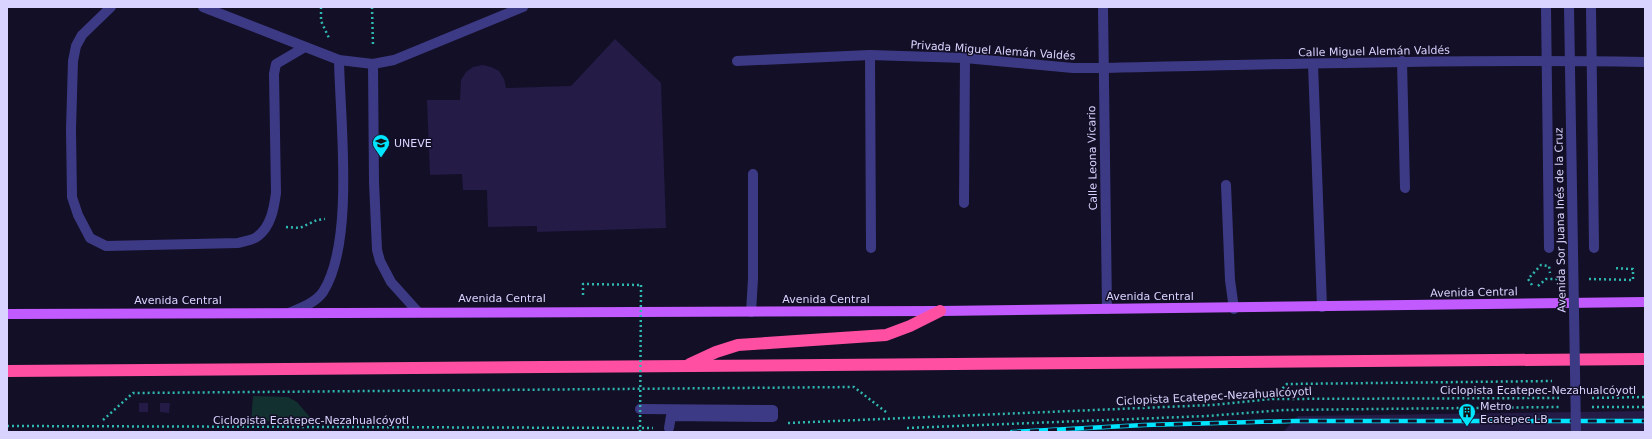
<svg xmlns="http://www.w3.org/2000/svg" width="1652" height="439" viewBox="0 0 1652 439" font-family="'DejaVu Sans',sans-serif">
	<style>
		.green { fill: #12302f }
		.building { fill: #241b47 }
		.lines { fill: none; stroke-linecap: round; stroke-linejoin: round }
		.path { stroke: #2fb8b0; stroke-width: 2.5; stroke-dasharray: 2 3; stroke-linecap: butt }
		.minor { stroke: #3d3a85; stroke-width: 10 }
		.major { stroke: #c25bff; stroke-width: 10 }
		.highway { stroke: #ff4fa3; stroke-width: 12 }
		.rail-casing { stroke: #00e5ff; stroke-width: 4.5 }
		.rail { stroke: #130f26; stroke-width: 3; stroke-dasharray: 9; stroke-linecap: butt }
		.path-bridge { stroke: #2fb8b0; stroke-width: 2.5; stroke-dasharray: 2 3; stroke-linecap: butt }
		.minor-bridge { stroke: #3d3a85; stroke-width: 10 }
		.labels { text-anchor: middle; stroke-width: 3; stroke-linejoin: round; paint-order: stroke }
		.street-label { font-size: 11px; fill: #d9d4ff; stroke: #130f26 }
		.poi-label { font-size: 11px; fill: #d9d4ff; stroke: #130f26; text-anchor: start }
	</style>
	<rect width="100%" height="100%" fill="#130f26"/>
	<path class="green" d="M253,396l35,1 9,5 17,20 -63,-1z"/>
	<g class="building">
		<path d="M615,39l46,44 5,145 -129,4v-6l-49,1 -1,-37h-24l-1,-16 -32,1 -3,-75h33l1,-20 5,-8 7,-5 10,-2 8,2 8,4 5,8 2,9 65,-2z"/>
		<rect x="139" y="403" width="9" height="9"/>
		<path d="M160,403h10l-1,10 -9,-1z"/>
		<path d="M1645,411v21h-362l15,-16z"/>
	</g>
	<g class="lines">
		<g class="path">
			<path d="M321,7v14l8,17"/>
			<path d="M372,7l1,39"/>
			<path d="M286,227l14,1 17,-8 8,-1"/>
			<path d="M1589,279l44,1v-11l-20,-1"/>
			<path d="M1532,285l-4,-6 13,-14 8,1 1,7"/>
			<path d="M1538,286l8,-7h12"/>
			<path d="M583,295v-11l58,1"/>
			<path d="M1592,398l53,-1"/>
			<path d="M1272,399l15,-15 265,-3"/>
			<path d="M1592,407h53"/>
			<path d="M103,420l30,-27 721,-6 32,25"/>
			<path d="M788,423l424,-18 59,-6 288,-1"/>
			<path d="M7,426l646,2"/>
			<path d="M907,428l300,-12 77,-6 275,-3"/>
		</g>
		<g class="minor">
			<path d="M111,7l-29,28 -6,11 -3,15 -2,68 1,68 6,18 12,23 16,8 132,-3c6,-2 16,-3 20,-7 13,-10 16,-28 18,-43l-2,-119 2,-10 29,-17"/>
			<path d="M203,7l136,53 34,4 21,-4 129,-53"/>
			<path d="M1103,7l4,302"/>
			<path d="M1546,7l3,241"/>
			<path d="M1591,7l3,241"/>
			<path d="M870,55l1,193"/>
			<path d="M737,61l133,-6 95,3 108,10h30c181,-4 361,-9 542,-6"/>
			<path d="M1402,61l3,127"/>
			<path d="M373,64l1,118 3,68 3,11 11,21 27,30"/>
			<path d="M1313,64l9,243"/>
			<path d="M1226,185l4,95 4,29"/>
			<path d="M964,203l1,-145"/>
			<path d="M751,312l2,-33v-105"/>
			<path d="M289,313c12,-5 26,-10 34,-21 32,-50 17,-172 16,-232"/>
			<path d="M640,409l133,1v7l-102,-1 -2,12"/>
		</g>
		<path class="major" d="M7,314l933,-3 705,-9"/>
		<g class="highway">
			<path d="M690,364l26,-12 22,-7 148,-10 24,-9 30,-15"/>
			<path d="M7,371l1638,-12"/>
		</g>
		<defs>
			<path id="rail" d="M1012,432l132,-7 150,-4h351"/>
		</defs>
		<use href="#rail" class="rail-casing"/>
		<use href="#rail" class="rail"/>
		<path class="path-bridge" d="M640,432l1,-147"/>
		<path class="minor-bridge" d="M1569,7l7,425"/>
	</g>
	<defs>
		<symbol id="university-pin" viewBox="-11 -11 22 30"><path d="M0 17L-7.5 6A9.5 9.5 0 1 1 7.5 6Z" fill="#00e5ff" stroke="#130f26"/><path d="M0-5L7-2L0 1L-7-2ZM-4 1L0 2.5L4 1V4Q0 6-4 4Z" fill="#111"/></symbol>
		<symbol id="building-pin" viewBox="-11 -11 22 30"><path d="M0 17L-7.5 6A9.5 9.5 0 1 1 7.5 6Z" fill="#00e5ff" stroke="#130f26"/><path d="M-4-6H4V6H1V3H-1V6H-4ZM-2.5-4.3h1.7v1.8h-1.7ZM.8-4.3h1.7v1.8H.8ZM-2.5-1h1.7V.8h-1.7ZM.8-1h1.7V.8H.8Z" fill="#111"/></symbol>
	</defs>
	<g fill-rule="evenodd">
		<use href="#university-pin" x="371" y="133" width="20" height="27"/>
		<use href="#building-pin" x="1457" y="402" width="20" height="27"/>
	</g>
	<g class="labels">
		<g class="street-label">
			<text transform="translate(993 50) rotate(4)" y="4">Privada Miguel Alemán Valdés</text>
			<text transform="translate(1374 51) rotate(-1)" y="4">Calle Miguel Alemán Valdés</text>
			<text transform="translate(1092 158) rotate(-91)" y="4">Calle Leona Vicario</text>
			<text transform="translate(1560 220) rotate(-91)" y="4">Avenida Sor Juana Inés de la Cruz</text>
			<text transform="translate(1474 292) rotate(-1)" y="4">Avenida Central</text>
			<text x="1150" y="300">Avenida Central</text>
			<text x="502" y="302">Avenida Central</text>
			<text x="826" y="303">Avenida Central</text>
			<text x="178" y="304">Avenida Central</text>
			<text x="1538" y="394">Ciclopista Ecatepec-Nezahualcóyotl</text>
			<text transform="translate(1214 396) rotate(-3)" y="4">Ciclopista Ecatepec-Nezahualcóyotl</text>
			<text x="311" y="424">Ciclopista Ecatepec-Nezahualcóyotl</text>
		</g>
		<g class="poi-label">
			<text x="394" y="147">UNEVE</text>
			<text x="1480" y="410">Metro<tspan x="1480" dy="13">Ecatepec LB</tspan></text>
		</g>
	</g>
	<rect width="1652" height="439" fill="none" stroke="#d9d4ff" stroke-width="16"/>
</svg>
